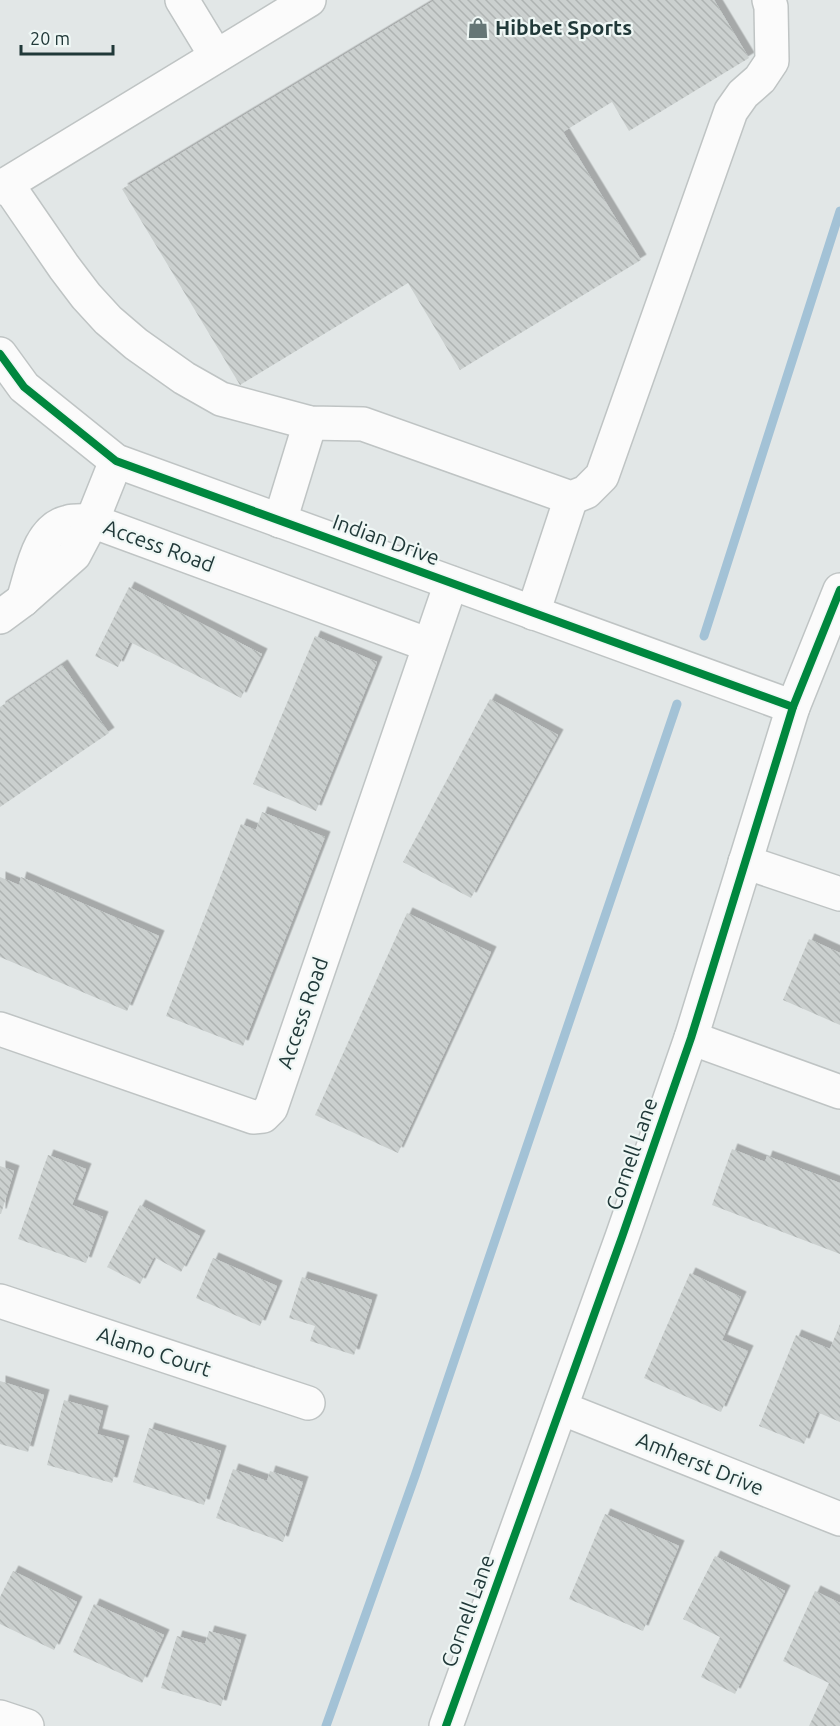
<svg xmlns="http://www.w3.org/2000/svg" width="840" height="1726" viewBox="0 0 840 1726" font-family="Ubuntu,sans-serif">
	<style>
		.lines { fill: none; stroke-linecap: round; stroke-linejoin: round }
		.stream { stroke: #a3c2d6; stroke-width: 9 }
		.building { fill: url(#building-back-hatch); filter: url(#shadow) }
		.minor-casing { stroke: #bfc4c4; stroke-width: 36 }
		.minor { stroke: #fbfbfb; stroke-width: 33 }
		.cycleway-casing { stroke: #eff7f5; stroke-width: 11 }
		.cycleway { stroke: #00873e; stroke-width: 8 }
		.labels { text-anchor: middle; stroke-width: 4.5; stroke-linejoin: round; paint-order: stroke }
		.poi-label { font-size: 21px; font-weight: bold; fill: #213939; stroke: #eff7f5; text-anchor: start }
		.street-label { font-size: 21px; fill: #213939; stroke: #eff7f5 }
	</style>
	<defs>
		<pattern id="building-back-hatch" width="6" height="6" patternUnits="userSpaceOnUse" patternTransform="scale(1.5)"><rect width="6" height="6" fill="#cbd0cf"/><path d="M-1 5l2 2M0 0l6 6M5-1l2 2" fill="none" stroke="#aeb3b2"/></pattern>
		<filter id="shadow"><feDropShadow dx="5.5" dy="-5.5" stdDeviation="0" flood-color="#0004"/></filter>
	</defs>
	<rect width="100%" height="100%" fill="#e2e7e7"/>
	<g class="lines">
		<g class="stream">
			<path d="M704,636l136,-425"/>
			<path d="M326,1726l89,-250 262,-772"/>
		</g>
	</g>
	<g class="building">
		<path d="M435,0h279l35,58 -120,73 -17,-29 -49,30 78,128 -181,110 -52,-87 -168,102 -118,-196z"/>
		<path d="M129,587l133,67 -21,44 -111,-56 -12,25 -23,-11z"/>
		<path d="M315,636l62,26 -61,149 -63,-27z"/>
		<path d="M62,665l47,68 -109,74v-100z"/>
		<path d="M490,699l68,36 -87,163 -68,-36z"/>
		<path d="M262,812l63,25 -82,209 -77,-30 75,-192 15,6z"/>
		<path d="M0,877l19,8 2,-8 138,59 -32,75 -127,-54z"/>
		<path d="M407,913l84,39 -93,201 -83,-38z"/>
		<path d="M809,939l31,14v72l-57,-25z"/>
		<path d="M732,1149l33,13 2,-6 73,27v71l-128,-49z"/>
		<path d="M48,1155l38,14 -14,36 31,12 -17,46 -68,-24z"/>
		<path d="M0,1166l14,5 -13,43h-1z"/>
		<path d="M140,1205l60,31 -19,36 -27,-15 -14,27 -33,-17z"/>
		<path d="M213,1258l64,28 -17,40 -64,-28z"/>
		<path d="M690,1273l51,24 -19,43 26,11 -27,61 -77,-34z"/>
		<path d="M302,1277l70,23 -18,55 -44,-14 5,-15 -26,-8z"/>
		<path d="M840,1324v98l-23,-10 -13,32 -45,-18 37,-91 34,14z"/>
		<path d="M0,1381l44,14 -16,57 -28,-8z"/>
		<path d="M64,1400l39,11 -6,23 27,7 -12,42 -65,-18z"/>
		<path d="M149,1428l72,23 -17,54 -71,-23z"/>
		<path d="M233,1469l34,12 3,-10 33,11 -20,60 -67,-24z"/>
		<path d="M605,1514l74,32 -36,85 -74,-32z"/>
		<path d="M715,1556l70,35 -50,103 -34,-17 19,-40 -37,-18z"/>
		<path d="M13,1571l64,31 -23,48 -54,-26v-27z"/>
		<path d="M815,1591l25,12v123h-31l20,-43 -46,-22z"/>
		<path d="M94,1604l70,31 -22,48 -69,-31z"/>
		<path d="M209,1631l32,9 -20,66 -60,-18 16,-52 28,8z"/>
	</g>
	<g class="lines">
		<defs>
			<g id="minor">
				<path d="M182,0l34,56"/>
				<path d="M7,184l57,83 22,29 22,24 28,24 48,34 37,21 89,24 53,1 208,74 15,-6 16,-16 129,-365 12,-17 17,-15 12,-18 -1,-54 -2,-7"/>
				<path d="M0,188l309,-188"/>
				<path d="M0,354l24,33 92,74 677,246"/>
				<path d="M280,521l30,-98"/>
				<path d="M23,600c9,-26 14,-71 45,-78 7,-2 16,-1 24,-1l337,124"/>
				<path d="M533,613l38,-115"/>
				<path d="M0,617l23,-17 51,-45 18,-34 24,-60"/>
				<path d="M745,862l95,32"/>
				<path d="M0,1029l253,88 10,-1 8,-8 180,-525"/>
				<path d="M691,1038l149,54"/>
				<path d="M0,1301l308,102"/>
				<path d="M561,1408l279,111"/>
				<path d="M0,1717l27,9"/>
				<path d="M446,1726l176,-489 69,-199 102,-331 47,-117"/>
			</g>
		</defs>
		<use href="#minor" class="minor-casing"/>
		<use href="#minor" class="minor"/>
		<defs>
			<g id="cycleway">
				<path d="M0,354l24,33 92,74 677,246"/>
				<path d="M446,1726l176,-489 69,-199 102,-331 47,-117"/>
			</g>
		</defs>
		<use href="#cycleway" class="cycleway-casing"/>
		<use href="#cycleway" class="cycleway"/>
	</g>
	<defs>
		<symbol id="shop-bare" viewBox="-9 -9 18 18"><path d="M-5-2.5h2.3a2.7 3.5 0 0 1 5.4 0H5L5.5 6h-11ZM-1.5-2.5h3a1.5 2.3 0 0 0-3 0Z" fill="#657676" stroke="#eff7f5" stroke-width="2.5" paint-order="stroke"/></symbol>
	</defs>
	<g fill-rule="evenodd">
		<use href="#shop-bare" x="463" y="13" width="30" height="30"/>
	</g>
	<g class="labels">
		<g class="poi-label">
			<text x="495" y="35">Hibbet Sports</text>
		</g>
		<g class="street-label">
			<text transform="translate(386 540) rotate(20)" y="7">Indian Drive</text>
			<text transform="translate(159 546) rotate(20)" y="7">Access Road</text>
			<text transform="translate(303 1013) rotate(-71)" y="7">Access Road</text>
			<text transform="translate(632 1154) rotate(-71)" y="7">Cornell Lane</text>
			<text transform="translate(154 1352) rotate(18)" y="7">Alamo Court</text>
			<text transform="translate(700 1464) rotate(22)" y="7">Amherst Drive</text>
			<text transform="translate(468 1611) rotate(-70)" y="7">Cornell Lane</text>
		</g>
	</g>
	<path d="M21 45v9h92v-9" fill="none" stroke="#213939" stroke-width="3"/>
	<text x="30" y="45" font-size="18" fill="#213939" stroke="#eff7f5" stroke-width="4.5" paint-order="stroke">20 m</text>
</svg>
